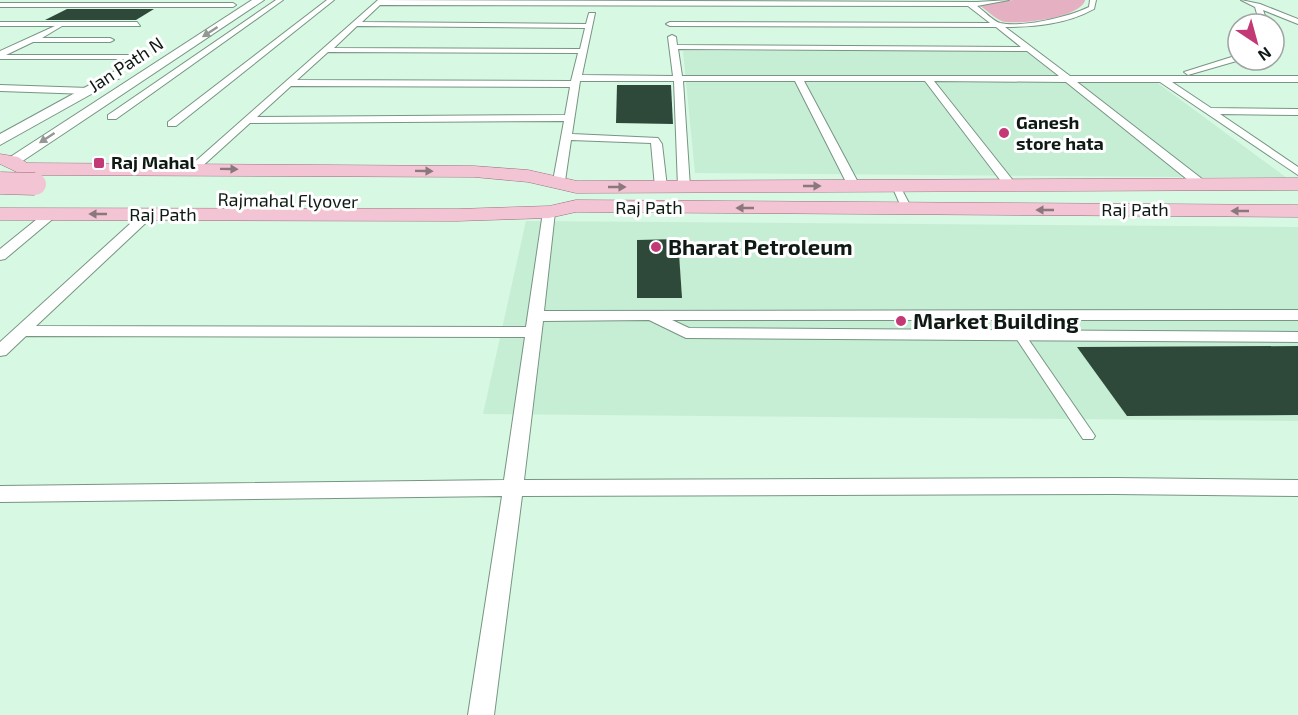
<svg xmlns="http://www.w3.org/2000/svg" width="1298" height="715" viewBox="0 0 1298 715" font-family="'Exo 2',sans-serif">
	<style>
		.built { fill: #c6eed5 }
		.green { fill: #e5b0c1 }
		.building { fill: #2e4939 }
		.lines { fill: none; stroke-linecap: round; stroke-linejoin: round }
		.pedestrian-casing { stroke: #779582; stroke-width: 2 }
		.minor-casing { stroke: #779582; stroke-width: 2 }
		.secondary-casing { stroke: #779582; stroke-width: 2 }
		.primary-casing { stroke: #9d6e7e; stroke-width: 1 }
		.pedestrian { fill: #fff; fill-rule: evenodd }
		.minor { fill: #fff; fill-rule: evenodd }
		.secondary { fill: #fff; fill-rule: evenodd }
		.primary { fill: #f2c4d4; fill-rule: evenodd }
		.primary-bridge-casing { stroke: #9d6e7e; stroke-width: 23; stroke-linecap: butt }
		.primary-bridge { stroke: #f2c4d4; stroke-width: 22 }
		.oneway { fill: #939895 }
		.oneway2 { fill: #8b787d }
		.poi-dot { fill: #c23976; stroke: #fff; stroke-width: 2 }
		.labels { text-anchor: middle; stroke-width: 6; stroke-linejoin: round; paint-order: stroke }
		.far-street-label { font-size: 18px; fill: #0e1a13; stroke: #fff }
		.far-poi-label { font-size: 18px; font-weight: bold; fill: #0e1a13; stroke: #fff; text-anchor: start }
		.poi-label { font-size: 22px; font-weight: bold; fill: #0e1a13; stroke: #fff; text-anchor: start }
	</style>
	<rect width="100%" height="100%" fill="#d7f8e3"/>
	<g class="built">
		<path d="M683,51h344l34,28 94,2 132,97 -592,-5z"/>
		<path d="M526,221l772,6v194l-815,-7z"/>
	</g>
	<path class="green" d="M1013,0h72v1c-7,17 -62,23 -79,21 -8,0 -19,-12 -27,-17z"/>
	<g class="building">
		<path d="M67,9h87l-18,11h-91z"/>
		<path d="M617,85h54l2,39 -57,-1z"/>
		<path d="M678,239l4,59h-45v-58z"/>
		<path d="M1298,346v69l-171,1 -50,-69z"/>
	</g>
	<g class="lines">
		<defs>
			<g id="pedestrian">
				<path d="M896,183l4,3 12,23 -2,2h-6l-2,-2 -10,-23z"/>
				<path d="M1020,331l4,2 69,100 2,3 -2,3h-10l-69,-104z"/>
			</g>
			<g id="minor">
				<path d="M276,0h7l-167,119h-8v-4z"/>
				<path d="M327,0h7l-158,126h-8v-4z"/>
				<path d="M378,0l599,2 32,-2 -32,6c7,5 16,15 23,17 22,5 69,-6 89,-16l1,-7h6l-2,9c-27,15 -58,18 -89,18l65,49h228v6h-126l39,26 87,1v6l-78,-1 78,53v8l-138,-93h-83l129,100v6h-8l-132,-106 -132,-1 81,102 2,3 -6,4 -4,-1 -82,-108h-121l56,105 -6,4 -6,-4 -53,-105h-112l7,106 -6,4 -6,-4 -4,-106h-94l-8,53 86,4 4,6 5,43 -6,4 -6,-4 -4,-44 -80,-3 -6,41 -2,2h-8l-2,-2 11,-60 -314,2 -53,48h-8v-4zM380,5l588,1 22,17 -320,-1 -4,2 4,2 326,1 25,20 -344,-2 -1,-8 -4,-2 -4,2 5,39 -91,-1 13,-62h-6l-3,11 -224,-2zM357,26l228,2 -5,21 -246,-1zM678,49l349,2 32,25h-377zM328,52l250,1 -7,28 -274,-1zM291,86l279,1 -5,28 -308,2z"/>
				<path d="M1241,0l19,4 38,15v5l-35,-14 5,14h-8l-5,-17z"/>
				<path d="M0,3h233l3,2 -3,2h-233z"/>
				<path d="M0,22h137l3,4h-78l-20,12h68l4,2 -4,2h-77l-27,13h139l4,2 -4,2h-145v-8l55,-25h-55z"/>
				<path d="M1238,55v5h2l-52,15 -4,-3z"/>
				<path d="M0,85l89,3 5,3 -5,3 -89,-3z"/>
				<path d="M549,208l6,4 -11,99 754,-1v10h-626l17,8 609,4v10l-612,-4 -37,-18 -106,1 -19,159 591,-2 183,2v16l-183,-2 -593,2 -28,219h-26l34,-219 -502,6v-16l504,-6 21,-143 -499,-1 -20,19 -6,1v-14l143,-130h8l2,3 -2,3 -115,108 490,1 17,-115z"/>
				<path d="M51,210l4,1 2,3 -2,3 -50,42 -5,1v-11l47,-38z"/>
			</g>
			<g id="secondary">
				<path d="M252,0h12l-246,164 -6,2 -8,-5z"/>
				<path d="M115,71l5,1 1,3 -1,3 -120,67v-11z"/>
			</g>
			<g id="primary">
				<path d="M0,154l18,3 9,6 447,3 54,4 49,11 721,-3v12l-722,3 -48,-11 -54,-5 -451,-2 -23,-11z"/>
				<path d="M576,200l722,5v12l-722,-5 -27,6 -92,3 -457,-1v-12l457,1 92,-3z"/>
			</g>
		</defs>
		<use href="#pedestrian" class="pedestrian-casing"/>
		<use href="#minor" class="minor-casing"/>
		<use href="#secondary" class="secondary-casing"/>
		<use href="#primary" class="primary-casing"/>
		<use href="#pedestrian" class="pedestrian"/>
		<use href="#minor" class="minor"/>
		<use href="#secondary" class="secondary"/>
		<use href="#primary" class="primary"/>
		<defs>
			<path id="primary-bridge" d="M0,183l35,1"/>
		</defs>
		<use href="#primary-bridge" class="primary-bridge-casing"/>
		<use href="#primary-bridge" class="primary-bridge"/>
	</g>
	<defs><path id="oneway-solid" d="M-6-.8H1V-3.2L6.5 0L1 3.2V.8H-6Z" transform="scale(1.5)"/></defs>
	<g class="oneway">
		<use href="#oneway-solid" transform="translate(210 32) rotate(147)"/>
		<use href="#oneway-solid" transform="translate(47 138) rotate(147)"/>
	</g>
	<g class="oneway2">
		<use href="#oneway-solid" transform="translate(229 169) rotate(1)"/>
		<use href="#oneway-solid" transform="translate(424 171) rotate(1)"/>
		<use href="#oneway-solid" transform="translate(812 186)"/>
		<use href="#oneway-solid" transform="translate(617 187)"/>
		<use href="#oneway-solid" transform="translate(745 208) rotate(-180)"/>
		<use href="#oneway-solid" transform="translate(1045 210) rotate(-180)"/>
		<use href="#oneway-solid" transform="translate(1240 211) rotate(-180)"/>
		<use href="#oneway-solid" transform="translate(98 214) rotate(-180)"/>
	</g>
	<g class="poi-dot">
		<circle cx="1004" cy="133" r="6"/>
		<rect x="93" y="157" width="12" height="12" rx="3"/>
		<circle cx="656" cy="247" r="6"/>
		<circle cx="901" cy="321" r="6"/>
	</g>
	<g class="labels">
		<g class="far-street-label">
			<text transform="translate(126 65) rotate(-33)" y="6">Jan Path N</text>
			<text transform="translate(288 201) rotate(1)" y="6">Rajmahal Flyover</text>
			<text x="649" y="214">Raj Path</text>
			<text x="1135" y="216">Raj Path</text>
			<text x="163" y="221">Raj Path</text>
		</g>
		<g class="far-poi-label">
			<text x="1016" y="129">Ganesh<tspan x="1016" dy="21">store hata</tspan></text>
			<text x="111" y="169">Raj Mahal</text>
		</g>
		<g class="poi-label">
			<text x="668" y="255">Bharat Petroleum</text>
			<text x="913" y="329">Market Building</text>
		</g>
	</g>
	<g transform="translate(1256 42) rotate(144)"><circle r="28" fill="#ffffff" stroke="#9fa3a1" stroke-width="1.5"/>
	<path d="M0-4.5L10 22L0 15L-10 22Z" fill="#c23976"/>
	<text y="-9" font-size="16" font-weight="bold" text-anchor="middle" fill="#0e1a13">N</text>
	</g>
</svg>
